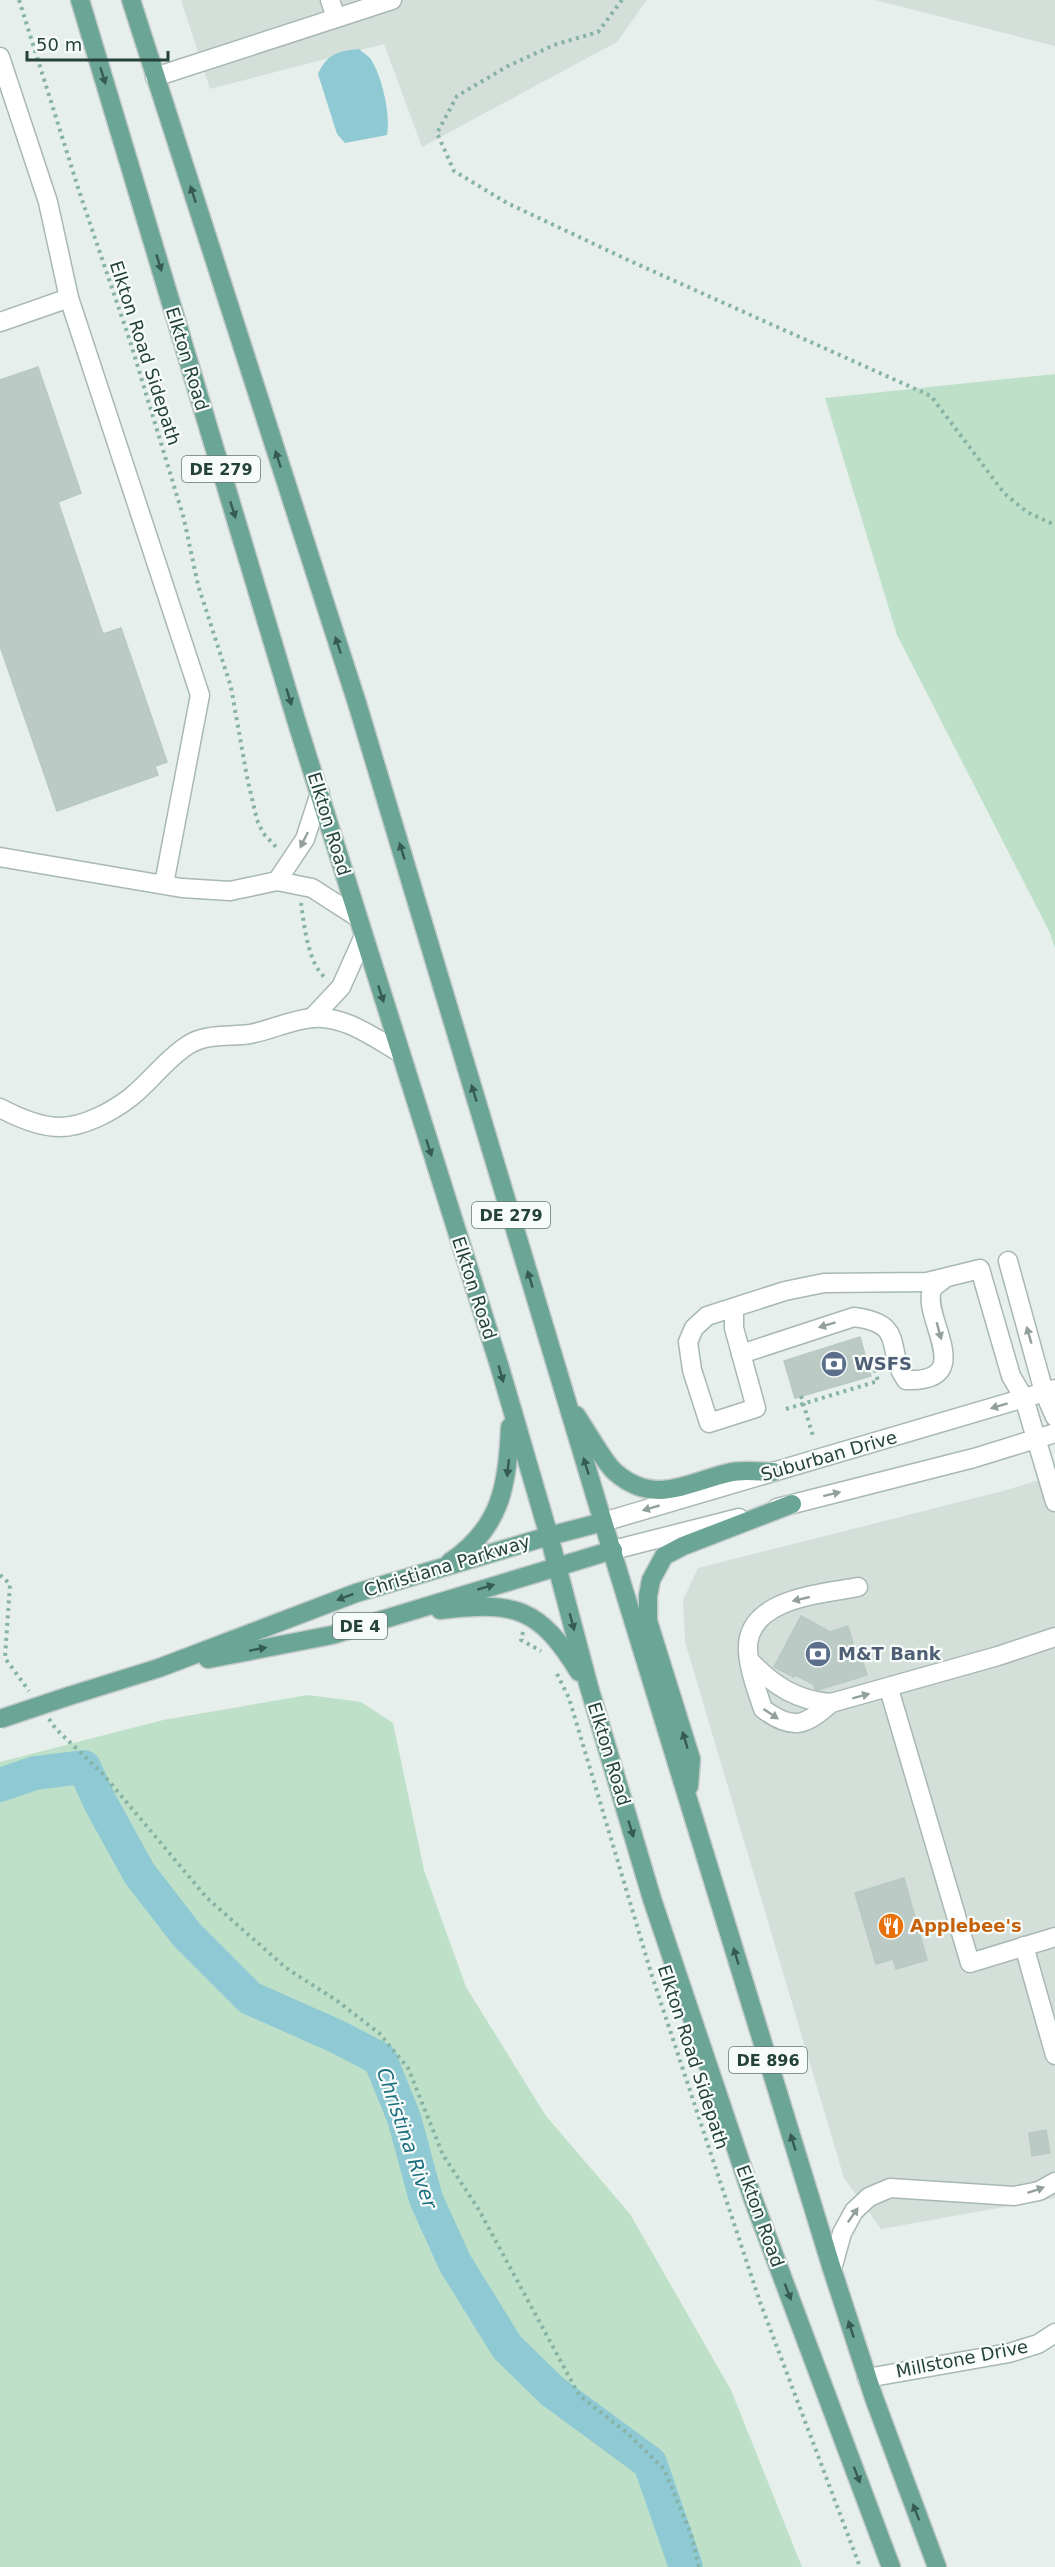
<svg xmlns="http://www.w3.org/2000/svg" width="1055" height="2567" viewBox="0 0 1055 2567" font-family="'DejaVu Sans',sans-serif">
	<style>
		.built { fill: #d4dfda }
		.green { fill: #bfe0c8 }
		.water { fill: #8ec9d4 }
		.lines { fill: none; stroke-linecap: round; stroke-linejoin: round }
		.river { stroke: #8ec9d4; stroke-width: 34 }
		.building { fill: #bbcac4; stroke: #b8c9c2; stroke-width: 1.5 }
		.minor-casing { stroke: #a8b8b2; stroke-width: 21 }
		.major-casing { stroke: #c2cac8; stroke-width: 21 }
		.path { stroke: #86b3a5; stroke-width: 4; stroke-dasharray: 3 4.5; stroke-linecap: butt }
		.minor { stroke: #fff; stroke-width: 18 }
		.major { stroke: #6aa596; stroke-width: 18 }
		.major-bridge-casing { stroke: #c2cac8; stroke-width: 21; stroke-linecap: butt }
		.major-bridge { stroke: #6aa596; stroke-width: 18 }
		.oneway { fill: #365b51 }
		.oneway2 { fill: #92a09c }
		.labels { text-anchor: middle; stroke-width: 4.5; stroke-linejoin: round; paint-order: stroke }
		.shield { fill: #f7fbf9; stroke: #637a73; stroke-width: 1.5 }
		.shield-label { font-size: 16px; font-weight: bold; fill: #24423a }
		.street-label { font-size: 18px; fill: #24423a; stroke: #f7fbf9 }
		.service-label { font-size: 18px; font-weight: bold; fill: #4e5e75; stroke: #f7fbf9; text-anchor: start }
		.food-label { font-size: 18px; font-weight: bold; fill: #c56008; stroke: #f7fbf9; text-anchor: start }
		.water-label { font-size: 20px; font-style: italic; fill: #1c6f80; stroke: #f7fbf9 }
	</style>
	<rect width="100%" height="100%" fill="#e6efeb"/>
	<g class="built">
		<path d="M181,0h466l-30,42 -195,105 -38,-103 -174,45z"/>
		<path d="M875,0h180v46z"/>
		<path d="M1055,1475v723l-174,31 -37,-51 -159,-536 -2,-42 15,-32 305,-77z"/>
	</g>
	<g class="green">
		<path d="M1055,374v574l-5,-15 -153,-298 -72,-237z"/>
		<path d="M308,1695l53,7 32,21 31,147 42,117 80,129 84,98 101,176 71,177h-802v-805l163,-42z"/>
	</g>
	<path class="water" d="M359,49c3,3 8,6 11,9 12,17 21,58 17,77l-42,8 -8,-9 -19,-60c9,-20 20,-23 41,-25z"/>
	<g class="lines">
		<path class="river" d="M0,1785l35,-12 49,-6 16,35 39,71 48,62 63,63 88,39 42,22 24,59 22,81 29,64 52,84 45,44 98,72 36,104"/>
	</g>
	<g class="building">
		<path d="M38,367l43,126 -23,9 45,132 18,-6 46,134 -12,4 3,9 -101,36 -57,-165v-266z"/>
		<path d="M860,1337l11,39 -76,22 -11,-37z"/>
		<path d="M801,1616l29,16 18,-6 8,29 4,-2 7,22 -49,15 -3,-1 -2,-5 -18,-9 -1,2 -20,-10z"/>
		<path d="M904,1878l23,82 -31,9 -3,-10 -17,5 -21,-71z"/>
		<path d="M1046,2130l4,23 -18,3 -3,-23z"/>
	</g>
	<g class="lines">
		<defs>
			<g id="minor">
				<path d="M330,0l6,18"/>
				<path d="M0,57l48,145 21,96"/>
				<path d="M155,77l237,-77"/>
				<path d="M0,322l69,-24 131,397 -36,189"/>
				<path d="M0,857l182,31 48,3 47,-10 35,7 45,29"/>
				<path d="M277,881l28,-42 15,-46"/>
				<path d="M312,1018l29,-31 22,-49"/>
				<path d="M0,1108c17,9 40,19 60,19 24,0 53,-16 71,-30 20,-16 35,-38 57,-52 18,-12 42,-8 62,-11 21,-4 41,-14 62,-16 32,-3 61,19 87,34"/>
				<path d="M1008,1261l36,131 11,25"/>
				<path d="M734,1308v20l22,80 -47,15 -17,-53 -4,-28 6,-14 13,-12 78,-25 39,-8 103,-1 53,-13 31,107 13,22 31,104"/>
				<path d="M741,1354l113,-37c54,7 30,32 52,63 75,3 12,-66 27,-92 2,-3 8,-6 11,-9"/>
				<path d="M777,1508l197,-50 81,-25"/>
				<path d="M603,1522l452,-133"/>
				<path d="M613,1550l126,-32"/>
				<path d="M751,1662c23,24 47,39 80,41l167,-47 57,-19"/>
				<path d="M889,1689l81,274 85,-26"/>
				<path d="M831,1703c-26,23 -38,28 -68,6 -6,-18 -14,-39 -15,-58 -3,-53 74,-57 110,-64"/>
				<path d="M1024,1946l31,109"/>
				<path d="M832,2269l10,-36 12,-22 15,-14 21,-9 124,8 25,-5 16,-9"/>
				<path d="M867,2378l142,-25 29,-9 17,-11"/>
			</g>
			<g id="major">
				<path d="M80,0l217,723 203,645 49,168 40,151 63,212 101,300 138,368"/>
				<path d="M131,0l226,703 246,819 229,747 42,129 63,169"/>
				<path d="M576,1415c9,13 29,49 39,57 39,34 71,11 113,1 14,-4 31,-1 46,-1"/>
				<path d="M450,1562c51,-34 58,-78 60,-135"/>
				<path d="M440,1610c75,-9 99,-3 139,62"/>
				<path d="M208,1659l124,-24 281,-85"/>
				<path d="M69,1696l90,-28 197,-75 193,-57 54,-14"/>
				<path d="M689,1786l2,-27 -43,-138v-25l3,-16 13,-24 19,-10 109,-42"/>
			</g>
		</defs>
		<use href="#minor" class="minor-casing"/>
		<use href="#major" class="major-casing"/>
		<g class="path">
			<path d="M19,0l62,197 49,144 54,178 14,66 33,102 16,90 10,43 6,13 14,15"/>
			<path d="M622,0l-24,32 -44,13 -46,21 -51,30 -20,37 17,38 53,32 121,57 303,136 73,97 23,19 28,13"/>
			<path d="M301,903c3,21 7,63 26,76"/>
			<path d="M801,1396l12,40"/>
			<path d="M786,1409l92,-28 -7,-24 -5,1"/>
			<path d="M0,1575l10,9 -5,74 24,33"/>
			<path d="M523,1632l-2,8 20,11"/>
			<path d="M557,1674l12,24 83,278 108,326 100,265"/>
			<path d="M49,1719l7,10 46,44 105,125 79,70 50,32 43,33 29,35 35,87 36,55 100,185 48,38 37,36 27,65 8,33"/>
		</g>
		<use href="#minor" class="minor"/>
		<use href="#major" class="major"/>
		<defs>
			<path id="major-bridge" d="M0,1719l69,-23"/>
		</defs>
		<use href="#major-bridge" class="major-bridge-casing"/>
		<use href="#major-bridge" class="major-bridge"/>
	</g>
	<defs><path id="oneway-solid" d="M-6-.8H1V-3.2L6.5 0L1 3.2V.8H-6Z" transform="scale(1.5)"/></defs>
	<g class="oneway">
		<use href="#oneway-solid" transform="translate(103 76) rotate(73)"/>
		<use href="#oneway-solid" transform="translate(193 194) rotate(-108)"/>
		<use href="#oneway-solid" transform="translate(159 263) rotate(73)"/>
		<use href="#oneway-solid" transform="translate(278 459) rotate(-108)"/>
		<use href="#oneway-solid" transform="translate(233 510) rotate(73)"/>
		<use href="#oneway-solid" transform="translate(338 645) rotate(-108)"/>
		<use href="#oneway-solid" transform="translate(289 697) rotate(73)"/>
		<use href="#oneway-solid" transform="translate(402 851) rotate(-107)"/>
		<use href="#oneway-solid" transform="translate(381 994) rotate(72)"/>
		<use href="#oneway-solid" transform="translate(474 1093) rotate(-107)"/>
		<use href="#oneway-solid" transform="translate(429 1148) rotate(72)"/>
		<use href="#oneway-solid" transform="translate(530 1279) rotate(-107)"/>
		<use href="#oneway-solid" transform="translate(501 1374) rotate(74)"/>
		<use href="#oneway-solid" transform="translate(586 1466) rotate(-107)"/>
		<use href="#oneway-solid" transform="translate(508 1468) rotate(96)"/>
		<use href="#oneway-solid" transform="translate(486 1587) rotate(-17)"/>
		<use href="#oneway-solid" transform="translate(345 1597) rotate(159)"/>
		<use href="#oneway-solid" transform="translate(572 1622) rotate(75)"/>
		<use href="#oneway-solid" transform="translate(258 1649) rotate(-11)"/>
		<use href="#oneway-solid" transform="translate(685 1740) rotate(-107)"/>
		<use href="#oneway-solid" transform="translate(631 1829) rotate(73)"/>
		<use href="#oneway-solid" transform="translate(736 1956) rotate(-107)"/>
		<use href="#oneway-solid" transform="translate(793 2142) rotate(-107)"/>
		<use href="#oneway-solid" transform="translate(788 2292) rotate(69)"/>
		<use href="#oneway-solid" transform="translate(851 2329) rotate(-108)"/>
		<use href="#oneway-solid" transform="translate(857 2475) rotate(69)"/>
		<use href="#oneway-solid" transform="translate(916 2512) rotate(-111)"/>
	</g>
	<g class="oneway2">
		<use href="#oneway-solid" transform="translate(304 840) rotate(116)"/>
		<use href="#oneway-solid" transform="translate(827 1325) rotate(163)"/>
		<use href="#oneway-solid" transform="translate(939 1331) rotate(75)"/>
		<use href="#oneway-solid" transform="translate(1029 1335) rotate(-106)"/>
		<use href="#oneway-solid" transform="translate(999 1406) rotate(163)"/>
		<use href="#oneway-solid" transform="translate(832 1494) rotate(-14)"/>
		<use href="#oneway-solid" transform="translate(651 1508) rotate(164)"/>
		<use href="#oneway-solid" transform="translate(801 1599) rotate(167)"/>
		<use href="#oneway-solid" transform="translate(861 1696) rotate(-15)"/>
		<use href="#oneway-solid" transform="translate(771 1714) rotate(34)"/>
		<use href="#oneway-solid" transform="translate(1036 2190) rotate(-19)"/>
		<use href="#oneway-solid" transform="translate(853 2215) rotate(-55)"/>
	</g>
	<defs>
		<symbol id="bank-disc" viewBox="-11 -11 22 22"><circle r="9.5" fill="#5c6f8a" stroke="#f7fbf9"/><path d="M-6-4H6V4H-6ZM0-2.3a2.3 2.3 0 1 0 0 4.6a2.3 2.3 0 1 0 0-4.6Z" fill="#fff"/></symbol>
		<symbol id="restaurant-disc" viewBox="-11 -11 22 22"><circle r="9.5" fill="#e8710a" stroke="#f7fbf9"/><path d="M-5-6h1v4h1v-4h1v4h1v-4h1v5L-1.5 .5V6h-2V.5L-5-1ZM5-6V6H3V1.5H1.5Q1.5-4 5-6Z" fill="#fff"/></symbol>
	</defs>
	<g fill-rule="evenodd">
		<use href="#bank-disc" x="819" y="1349" width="30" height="30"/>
		<use href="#bank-disc" x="803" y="1639" width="30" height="30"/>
		<use href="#restaurant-disc" x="876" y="1911" width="30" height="30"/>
	</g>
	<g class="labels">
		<g class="shield">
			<rect x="182" y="456" width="78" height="26" rx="4.5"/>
			<rect x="472" y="1202" width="78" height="26" rx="4.5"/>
			<rect x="333" y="1613" width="54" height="26" rx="4.5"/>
			<rect x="729" y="2047" width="78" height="26" rx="4.5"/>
		</g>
		<g class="shield-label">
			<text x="221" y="475">DE 279</text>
			<text x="511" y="1221">DE 279</text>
			<text x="360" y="1632">DE 4</text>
			<text x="768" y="2066">DE 896</text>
		</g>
		<g class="street-label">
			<text transform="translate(145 353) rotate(72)" y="6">Elkton Road Sidepath</text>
			<text transform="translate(187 359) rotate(73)" y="6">Elkton Road</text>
			<text transform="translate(329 824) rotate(73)" y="6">Elkton Road</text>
			<text transform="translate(474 1288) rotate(72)" y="6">Elkton Road</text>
			<text transform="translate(829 1456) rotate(-16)" y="6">Suburban Drive</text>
			<text transform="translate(447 1566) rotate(-17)" y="6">Christiana Parkway</text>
			<text transform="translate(609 1754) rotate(73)" y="6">Elkton Road</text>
			<text transform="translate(693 2057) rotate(72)" y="6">Elkton Road Sidepath</text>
			<text transform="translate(760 2216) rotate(70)" y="6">Elkton Road</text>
			<text transform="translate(962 2359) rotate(-11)" y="6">Millstone Drive</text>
		</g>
		<g class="service-label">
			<text x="854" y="1370">WSFS</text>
			<text x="838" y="1660">M&amp;T Bank</text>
		</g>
		<g class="food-label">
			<text x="910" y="1932">Applebee's</text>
		</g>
		<g class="water-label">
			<text transform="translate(407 2138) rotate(71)" y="7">Christina River</text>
		</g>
	</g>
	<path d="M27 51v9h141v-9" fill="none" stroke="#24423a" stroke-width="3"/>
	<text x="36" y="51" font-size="18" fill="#24423a" stroke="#f7fbf9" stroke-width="4.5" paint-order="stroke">50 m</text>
</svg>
